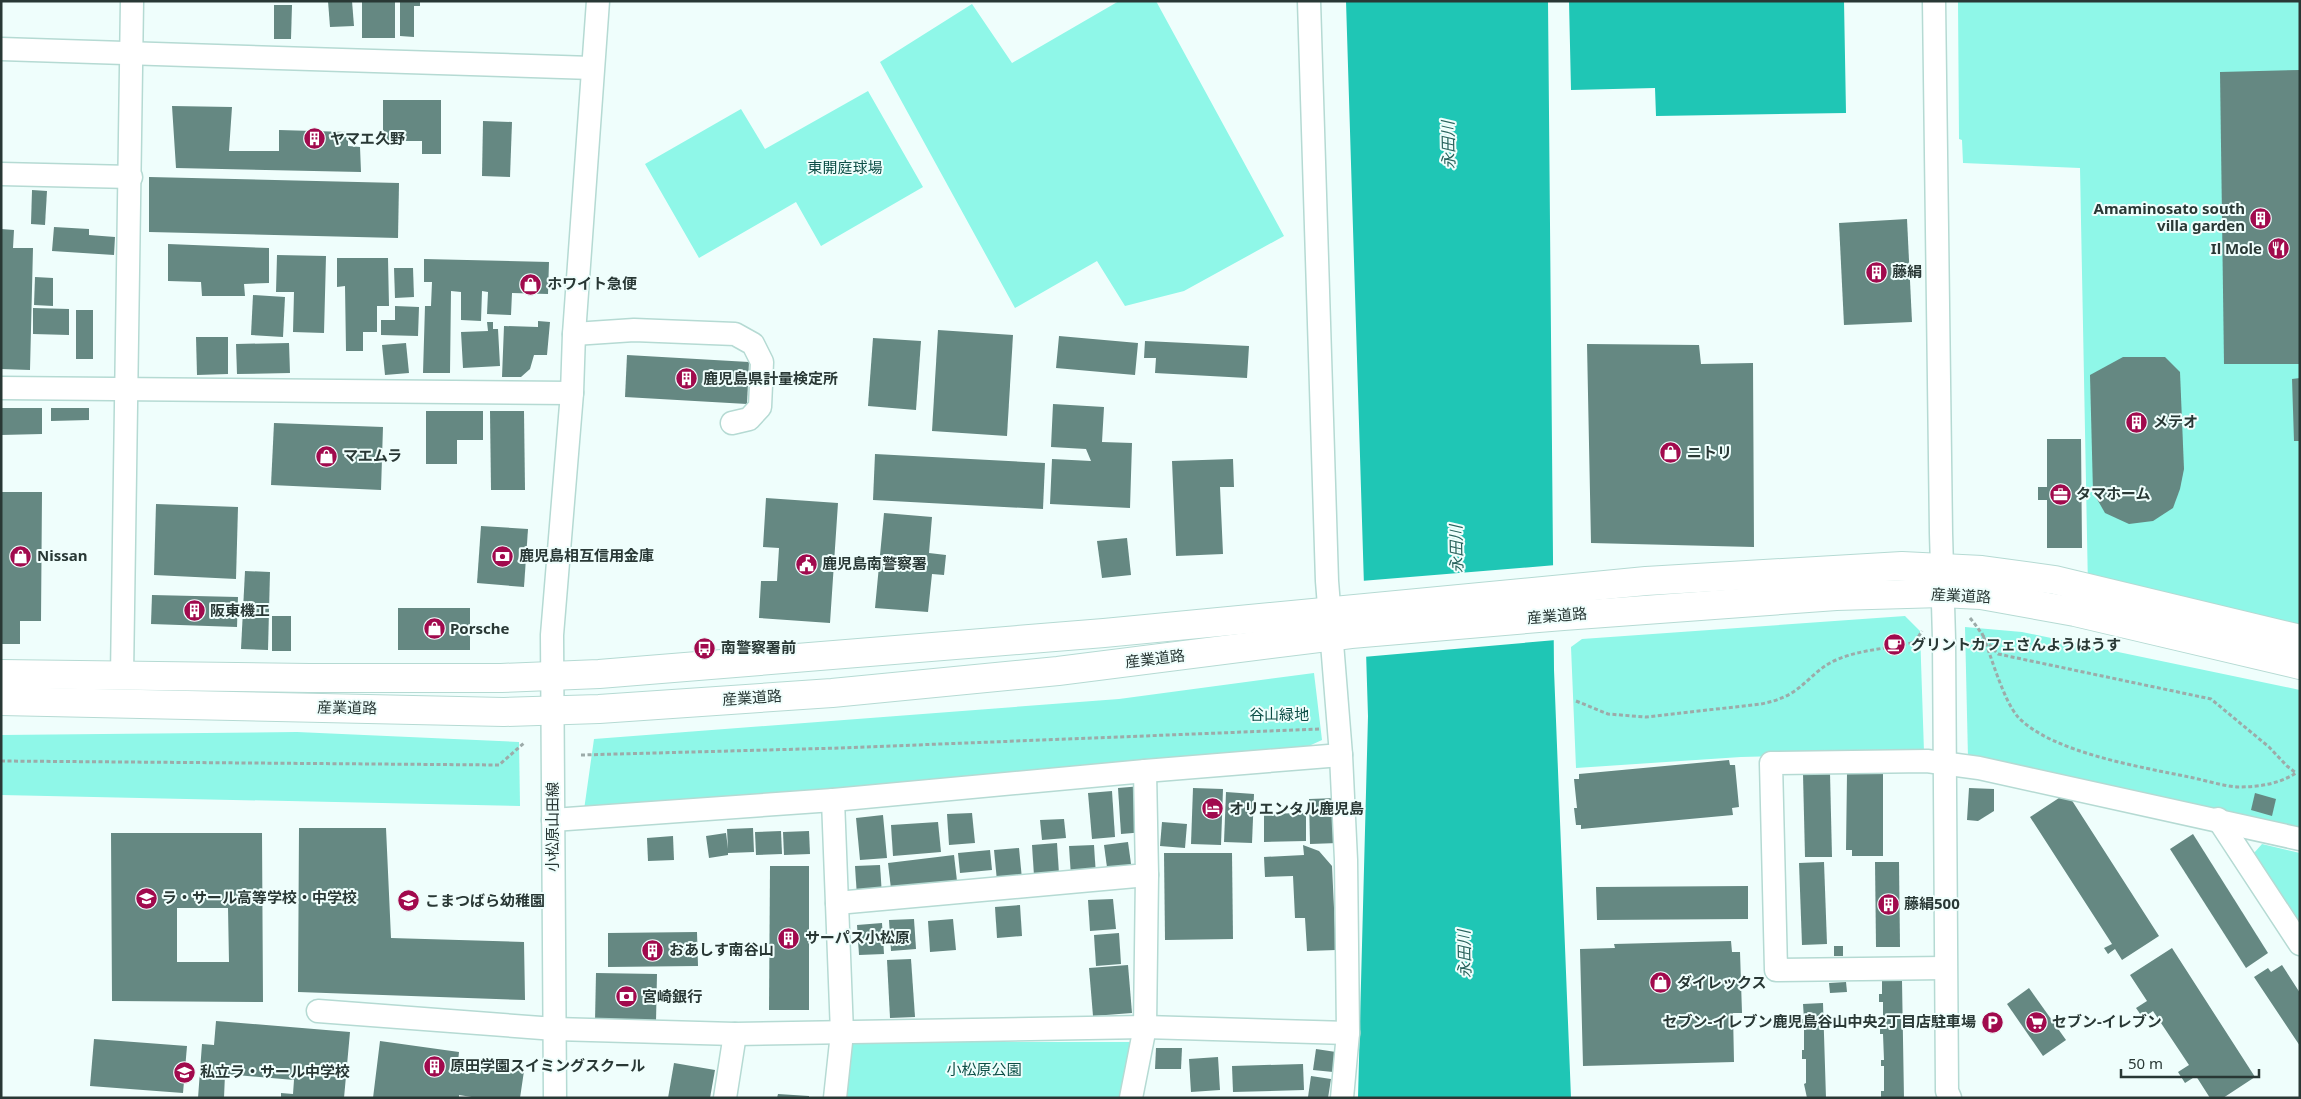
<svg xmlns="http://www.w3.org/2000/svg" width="2301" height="1099" viewBox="0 0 2301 1099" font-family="'Noto Sans','Noto Sans JP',sans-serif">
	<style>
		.green { fill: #8ff7e8 }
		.water { fill: #1fc6b5 }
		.pier { fill: #effefc }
		.building { fill: #658882; fill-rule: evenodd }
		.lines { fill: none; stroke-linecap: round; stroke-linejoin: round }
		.minor-casing { stroke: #b5dad3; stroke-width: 25 }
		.major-casing { stroke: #b5dad3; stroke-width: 30 }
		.path { stroke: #9caba9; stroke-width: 3; stroke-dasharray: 4 2.5; stroke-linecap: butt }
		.minor { stroke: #fff; stroke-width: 22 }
		.major { stroke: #fff; stroke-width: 28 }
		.labels { text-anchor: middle; stroke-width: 4; stroke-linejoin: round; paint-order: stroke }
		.poi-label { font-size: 15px; font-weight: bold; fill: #293835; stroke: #effefc; text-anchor: start }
		.park-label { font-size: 15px; fill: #0c4e46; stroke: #effefc }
		.street-label { font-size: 15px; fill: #293835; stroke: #effefc }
		.water-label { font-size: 16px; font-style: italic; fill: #28635c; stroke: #effefc }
	</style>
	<rect width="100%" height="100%" fill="#effefc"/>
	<g class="green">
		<path d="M1119,1h37l128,235 -100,55 -59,15 -28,-45 -82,47 -135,-246 92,-58 40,59z"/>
		<path d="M1958,1h342v631l-212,-44 -8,-420 -117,-5 -1,-23 -3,-1z"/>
		<path d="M868,91l55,96 -102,59 -25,-44 -97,56 -54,-94 96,-55 24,40z"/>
		<path d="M1905,616l15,15 4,121 -183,5 -165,11 -5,-121 11,-8z"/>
		<path d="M1965,627l57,5 278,58v139l-332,-71z"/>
		<path d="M1314,673l8,67 -22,10 -716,60 10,-71 525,-40z"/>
		<path d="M297,732l222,10 1,64 -519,-11v-60z"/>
		<path d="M2262,844l38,9v69l-46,-69z"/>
		<path d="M846,1042h284l-10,56h-279z"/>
	</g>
	<g class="water">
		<path d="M1346,1h202l6,669 17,428h-213l10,-382z"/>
		<path d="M1569,1h275l2,112 -190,3 -1,-28 -84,2z"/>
	</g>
	<path class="pier" d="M1556,565v75l-193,17 -2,-76z"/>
	<g class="building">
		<path d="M328,1h24l2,25 -24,1z"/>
		<rect x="362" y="1" width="33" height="37"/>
		<path d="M400,1h20v5h-6v31l-14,-1z"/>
		<path d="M274,5h18l-1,34h-17z"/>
		<path d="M2300,70v294h-76l-4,-292z"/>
		<path d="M383,100h58v54h-19v-13h-39z"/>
		<path d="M172,106l60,1 -3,44h50v-21l69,2v14l12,1 1,25 -185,-4z"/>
		<path d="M483,121l29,1 -2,55 -28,-1z"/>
		<path d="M149,177l250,6 -1,55 -249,-6z"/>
		<path d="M32,190l15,1 -2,34 -14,-1z"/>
		<path d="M1907,219l5,103 -68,3 -5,-102z"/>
		<path d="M54,227l35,2v6l26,2 -1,18 -62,-4z"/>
		<path d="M1,229l13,1 -1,18h20l-3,122 -29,-1z"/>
		<path d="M168,244l101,4v35l-25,1 1,12h-43l-1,-14 -33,-1z"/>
		<path d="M277,255l49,1 -2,77 -31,-1 1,-40h-18z"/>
		<path d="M337,258h51l1,48h-12v26h-14v19h-17l-1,-65 -8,1z"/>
		<path d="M424,259l125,3 -1,32 -36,-1 -1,22 -24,-1 1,-22 -6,-1 -1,30 -20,-1v-28l-10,-1 -1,82h-27l2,-67h6l1,-24h-8z"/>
		<path d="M394,268h19l1,29 -19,1z"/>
		<path d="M35,277l18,1v28l-19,-1z"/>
		<path d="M253,295l32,2 -2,40 -32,-2z"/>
		<path d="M395,306l24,1 -1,29 -37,-1v-15h14z"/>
		<path d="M33,308l36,1v26l-36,-1z"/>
		<rect x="76" y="310" width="17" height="49"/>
		<path d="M538,321l12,1 -3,33h-13l-4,14 -9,8h-19l2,-51 34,1z"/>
		<path d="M487,322h6v7h5l2,37 -37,2 -2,-36 27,-1z"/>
		<path d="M938,330l75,5 -6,101 -75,-5z"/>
		<path d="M1059,336l79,7 -3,32 -79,-7z"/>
		<path d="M196,337h32v37l-31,1z"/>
		<path d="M873,338l48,3 -5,69 -48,-4z"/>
		<path d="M1145,341l104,5 -2,32 -92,-5 1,-15h-12z"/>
		<path d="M289,343l1,30 -53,1 -1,-30z"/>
		<path d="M406,343l3,30 -24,2 -3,-30z"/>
		<path d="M1587,344l112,1 2,19 52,-1 1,184 -163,-4z"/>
		<path d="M627,355l122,7 -2,42 -122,-7z"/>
		<path d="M2123,357h42l15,15 4,97 -4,20 -7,19 -20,13 -24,3 -24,-11 -12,-21 -3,-117z"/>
		<path d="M2300,378v63h-6l-2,-62z"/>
		<path d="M1053,404l51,3 -2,35 30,1 -2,65 -80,-4 2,-45 39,2 -5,-12 -35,-2z"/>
		<path d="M1,408h41v26l-41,1z"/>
		<path d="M51,408h38v12l-38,1z"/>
		<path d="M426,411h57v29h-26v24h-31z"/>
		<path d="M490,411h34l1,79h-34z"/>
		<path d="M274,423l109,4 -2,63 -110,-5z"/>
		<path d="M2047,439h34l1,109h-35v-48h-9v-13h9z"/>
		<path d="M875,454l170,9 -2,46 -170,-9z"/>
		<path d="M1233,459l1,28h-14l3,67 -47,2 -4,-95z"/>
		<path d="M1,492h41l-1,129h-21v23h-19z"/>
		<path d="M766,498l72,5 -8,120 -71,-5 2,-37h16l2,-33 -16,-1z"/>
		<path d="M156,504l82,3 -2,72 -82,-4z"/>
		<path d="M884,513l48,4 -3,36 17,2 -2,20 -12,-1 -4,38 -53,-4z"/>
		<path d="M481,526l47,3 -4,58 -47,-4z"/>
		<path d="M1127,538l4,37 -29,3 -5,-37z"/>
		<path d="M245,571l25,1 -2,78 -27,-1z"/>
		<path d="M152,595l86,2 -1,30 -86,-3z"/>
		<rect x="398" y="608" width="72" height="42"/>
		<rect x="272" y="616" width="19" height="35"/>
		<path d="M1729,760l1,5h5l4,42 -7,1 1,7 -152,14v-4h-5l-2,-17h3l-3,-29h5v-5z"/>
		<path d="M1830,773l2,84h-27l-2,-83z"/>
		<path d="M1847,773h36v83h-31v-6h-6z"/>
		<path d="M1142,786l3,46 -24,2 -3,-46z"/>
		<path d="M1193,788l30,1 -2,56 -30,-1z"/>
		<path d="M1969,788l25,1v22l-16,10 -11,-1z"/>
		<path d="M1112,791l3,46 -23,2 -4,-46z"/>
		<path d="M1226,792l28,2 -2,49 -28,-1z"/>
		<path d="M2255,793l21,6 -4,17 -21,-6z"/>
		<path d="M2062,796l9,3 88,137 -37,24 -7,-11 -7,5 -4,-6 8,-4 -82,-127z"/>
		<path d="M1337,798l1,45 -28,1 -1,-45z"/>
		<path d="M972,813l3,30 -26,2 -2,-31z"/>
		<path d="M1306,813v28l-42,1v-28z"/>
		<path d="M883,815l4,43 -27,2 -4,-42z"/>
		<path d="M1064,819l2,19 -24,2 -2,-20z"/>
		<path d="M938,822l3,30 -48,4 -2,-31z"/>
		<path d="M1162,822l25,2 -2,24 -25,-2z"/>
		<path d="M299,828h87l5,110 133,4 1,58 -227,-8z"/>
		<path d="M753,828l1,24 -26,1v2l-19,3 -3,-22 20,-3 2,16 -1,-20z"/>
		<path d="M781,831l1,23 -26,1 -1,-23z"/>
		<path d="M809,831l1,23 -26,1 -1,-23z"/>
		<path d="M111,833h151l1,169 -151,-1zM177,908h51l1,54h-52z"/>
		<path d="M2193,834l75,119 -22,15 -76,-119z"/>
		<path d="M673,836l1,24 -26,1 -1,-23z"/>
		<path d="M1128,842l4,29 -24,4 -4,-30z"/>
		<path d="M1057,843l2,31 -25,2 -2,-31z"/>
		<path d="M1094,845l2,31 -25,1 -2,-31z"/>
		<path d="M1303,845l16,6 13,15 4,84 -29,1 -2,-33h-10l-2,-42 -28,1 -1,-20 40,-2z"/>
		<path d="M1019,848l3,31 -25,2 -3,-31z"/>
		<path d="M990,850l2,20 -32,3 -2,-20z"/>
		<path d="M1164,853h68l1,86 -68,1z"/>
		<path d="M954,855l3,26 -66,8 -3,-26z"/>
		<path d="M1824,862l3,82 -25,1 -3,-82z"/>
		<path d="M1875,862h24l1,85h-24z"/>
		<path d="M880,865l2,30 -25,2 -2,-31z"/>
		<path d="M770,866h39v144h-40z"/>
		<path d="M1748,886v33l-151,1 -1,-33z"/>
		<path d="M1113,899l3,30 -26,2 -2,-31z"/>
		<path d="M1020,905l2,31 -25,2 -2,-31z"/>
		<path d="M914,919l2,30 -25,2 -2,-31z"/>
		<path d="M953,919l3,31 -26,2 -2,-31z"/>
		<path d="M882,923l2,31 -25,1 -2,-30z"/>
		<path d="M697,932l1,34 -90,1v-34z"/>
		<path d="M1119,933l2,31 -25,2 -2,-31z"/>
		<path d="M1731,941l1,11h8l2,61h-9l1,49 -151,4 -3,-117 35,-1 -1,-4z"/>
		<rect x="1834" y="946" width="9" height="10"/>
		<path d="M2172,948l83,129 -32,21h-13l-14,-22 -11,7 -7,-11 11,-7 -36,-54 -10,7 -7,-10 11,-7 -17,-26z"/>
		<path d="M911,959l4,58 -25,1 -3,-58z"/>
		<path d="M1128,965l4,48 -39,3 -4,-48z"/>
		<path d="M2282,965l18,28v53l-46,-69 14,-9 3,4z"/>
		<path d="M596,973l61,1 -1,48 -61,-1z"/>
		<path d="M1882,981h20l2,117h-23v-7h3v-25h-3v-6h3l-1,-26h-3v-7h3v-25h-4v-8h3z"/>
		<path d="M1846,982l1,10 -17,1 -1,-10z"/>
		<path d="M2029,988l37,52 -23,16 -36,-52z"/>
		<path d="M1823,1003l3,95h-19l-3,-14 2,-1v-24h-4v-9h2v-22l-3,1v-10h3l-1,-15z"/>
		<path d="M216,1021l134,11 -6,66h-63v-5l12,1 1,-14 -69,-6 -1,24h-26l4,-54 12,1z"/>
		<path d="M94,1039l93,7 -4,47 -93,-7z"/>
		<path d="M380,1041l79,11 -1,10 66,9 -4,27h-42l-19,-3v3h-86z"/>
		<path d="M1156,1048h26l-1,21h-26z"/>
		<path d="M1316,1049l20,3 -3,20 -20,-2z"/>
		<path d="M1218,1057l2,33 -29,2 -2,-33z"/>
		<path d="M674,1063l41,7 -5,28h-42z"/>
		<path d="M1303,1064l1,26 -71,2 -1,-26z"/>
		<path d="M1311,1076l20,3 -3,19 -20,-1z"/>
		<path d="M778,1094l31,2v2h-32z"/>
	</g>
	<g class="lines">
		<defs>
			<g id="minor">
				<path d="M1309,1l18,580 14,174 5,105 2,173 -6,65"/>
				<path d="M1934,1l7,532 3,106 3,452 3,7"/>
				<path d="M1,49l591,19"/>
				<path d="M1,174l130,3"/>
				<path d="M574,334l60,-4 101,4 18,10 9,18 -2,45 -11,12 -17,4"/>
				<path d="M1,388l571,5"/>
				<path d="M122,676l10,-675"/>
				<path d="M833,800l9,233 -7,65"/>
				<path d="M2218,819l82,125"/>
				<path d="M553,820l280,-20 312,-29 196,-16"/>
				<path d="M837,903l310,-28"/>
				<path d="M1945,968l-169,2 -5,-207 156,-2 52,7 321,71"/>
				<path d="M318,1011l237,18 180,5 410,-7 203,6"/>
				<path d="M555,1098l-3,-463 20,-242 2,-59 24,-333"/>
				<path d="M725,1098l10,-64"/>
				<path d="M1131,1098l14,-71 2,-152 -2,-104"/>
			</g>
			<g id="major">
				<path d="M1,674l309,4h191l98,-4 505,-41 542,-52 256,-15 80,4 73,10 245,59"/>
				<path d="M1,701l503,11 95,-3 233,-16 226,-22 293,-37 212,-18 273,-20 106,-3 39,2 94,17 225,53"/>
			</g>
		</defs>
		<use href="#minor" class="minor-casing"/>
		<use href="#major" class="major-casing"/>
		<g class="path">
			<path d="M1970,618c10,12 17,25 28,36l213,45 58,48 18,19 9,7c-17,11 -37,14 -58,14 -16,-1 -33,-7 -49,-10 -47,-10 -137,-24 -171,-60 -15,-17 -27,-62 -36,-84"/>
			<path d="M1576,701l32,13 38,3 115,-13c10,-2 20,-5 29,-10 17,-10 27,-26 46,-34 25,-11 53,-11 79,-18l7,-11"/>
			<path d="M581,755l259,-7 480,-19"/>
			<path d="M1,761l498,4 25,-22"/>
		</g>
		<use href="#minor" class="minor"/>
		<use href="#major" class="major"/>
	</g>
	<defs>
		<symbol id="building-disc" viewBox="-11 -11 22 22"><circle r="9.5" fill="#a10a4d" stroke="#effefc"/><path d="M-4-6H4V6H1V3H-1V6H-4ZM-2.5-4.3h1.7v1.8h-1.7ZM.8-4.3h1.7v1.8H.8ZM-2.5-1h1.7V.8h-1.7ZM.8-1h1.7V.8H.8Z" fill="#fff"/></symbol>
		<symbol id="restaurant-disc" viewBox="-11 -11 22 22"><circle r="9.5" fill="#a10a4d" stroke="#effefc"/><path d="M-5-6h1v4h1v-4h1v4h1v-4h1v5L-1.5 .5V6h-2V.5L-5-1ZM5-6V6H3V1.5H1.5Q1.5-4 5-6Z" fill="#fff"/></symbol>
		<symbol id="shop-disc" viewBox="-11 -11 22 22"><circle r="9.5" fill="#a10a4d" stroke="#effefc"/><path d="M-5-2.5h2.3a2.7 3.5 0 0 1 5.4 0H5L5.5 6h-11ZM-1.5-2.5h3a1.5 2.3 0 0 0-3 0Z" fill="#fff"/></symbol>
		<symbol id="office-disc" viewBox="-11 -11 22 22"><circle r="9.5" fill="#a10a4d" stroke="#effefc"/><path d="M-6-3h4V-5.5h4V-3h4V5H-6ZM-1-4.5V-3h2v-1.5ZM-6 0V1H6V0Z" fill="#fff"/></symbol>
		<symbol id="bank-disc" viewBox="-11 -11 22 22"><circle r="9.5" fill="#a10a4d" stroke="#effefc"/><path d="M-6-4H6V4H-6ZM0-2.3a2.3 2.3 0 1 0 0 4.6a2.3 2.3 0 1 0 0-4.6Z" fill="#fff"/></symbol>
		<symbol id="civic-disc" viewBox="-11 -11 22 22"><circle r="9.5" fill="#a10a4d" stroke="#effefc"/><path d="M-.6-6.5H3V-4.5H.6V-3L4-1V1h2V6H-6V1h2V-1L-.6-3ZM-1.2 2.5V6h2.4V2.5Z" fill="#fff"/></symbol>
		<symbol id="cafe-disc" viewBox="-11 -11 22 22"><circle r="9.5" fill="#a10a4d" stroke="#effefc"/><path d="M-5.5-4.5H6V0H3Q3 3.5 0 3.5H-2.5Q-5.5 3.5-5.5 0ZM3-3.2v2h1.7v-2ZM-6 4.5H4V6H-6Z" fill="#fff"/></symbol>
		<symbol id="bus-disc" viewBox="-11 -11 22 22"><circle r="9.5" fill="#a10a4d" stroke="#effefc"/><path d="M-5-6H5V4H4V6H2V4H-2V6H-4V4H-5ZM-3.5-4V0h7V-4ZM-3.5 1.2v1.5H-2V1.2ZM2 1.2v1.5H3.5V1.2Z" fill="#fff"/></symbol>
		<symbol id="hotel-disc" viewBox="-11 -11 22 22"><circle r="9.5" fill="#a10a4d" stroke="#effefc"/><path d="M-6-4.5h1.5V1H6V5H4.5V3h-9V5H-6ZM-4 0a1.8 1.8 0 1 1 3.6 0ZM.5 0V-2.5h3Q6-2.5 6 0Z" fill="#fff"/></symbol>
		<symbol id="school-disc" viewBox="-11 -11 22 22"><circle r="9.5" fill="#a10a4d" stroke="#effefc"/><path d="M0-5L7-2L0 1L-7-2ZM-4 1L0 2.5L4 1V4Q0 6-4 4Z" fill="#fff"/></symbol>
		<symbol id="parking-disc" viewBox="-11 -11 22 22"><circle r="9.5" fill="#a10a4d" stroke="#effefc"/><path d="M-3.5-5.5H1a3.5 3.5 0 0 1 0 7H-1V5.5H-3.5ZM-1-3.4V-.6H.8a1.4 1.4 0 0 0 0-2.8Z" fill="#fff"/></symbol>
		<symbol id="supermarket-disc" viewBox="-11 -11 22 22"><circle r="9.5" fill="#a10a4d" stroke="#effefc"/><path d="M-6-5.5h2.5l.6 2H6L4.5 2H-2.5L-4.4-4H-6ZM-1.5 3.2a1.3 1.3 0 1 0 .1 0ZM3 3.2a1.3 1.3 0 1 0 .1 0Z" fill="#fff"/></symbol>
	</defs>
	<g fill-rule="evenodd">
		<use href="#building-disc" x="302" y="126" width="25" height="25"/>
		<use href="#building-disc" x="2248" y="206" width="25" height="25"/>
		<use href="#restaurant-disc" x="2266" y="236" width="25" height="25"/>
		<use href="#building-disc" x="1864" y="260" width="25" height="25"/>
		<use href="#shop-disc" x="518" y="272" width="25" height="25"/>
		<use href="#building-disc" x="674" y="366" width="25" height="25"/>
		<use href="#building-disc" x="2124" y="410" width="25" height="25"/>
		<use href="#shop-disc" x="1658" y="440" width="25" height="25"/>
		<use href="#shop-disc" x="314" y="444" width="25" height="25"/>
		<use href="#office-disc" x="2048" y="482" width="25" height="25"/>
		<use href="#shop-disc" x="8" y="544" width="25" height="25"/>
		<use href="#bank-disc" x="490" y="544" width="25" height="25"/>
		<use href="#civic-disc" x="794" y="552" width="25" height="25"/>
		<use href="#building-disc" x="182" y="598" width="25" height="25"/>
		<use href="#shop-disc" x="422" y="616" width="25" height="25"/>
		<use href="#cafe-disc" x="1882" y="632" width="25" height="25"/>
		<use href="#bus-disc" x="692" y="636" width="25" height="25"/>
		<use href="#hotel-disc" x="1200" y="796" width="25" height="25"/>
		<use href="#school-disc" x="134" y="886" width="25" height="25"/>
		<use href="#school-disc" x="396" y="888" width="25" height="25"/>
		<use href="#building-disc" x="1876" y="892" width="25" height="25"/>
		<use href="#building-disc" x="776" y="926" width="25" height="25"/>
		<use href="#building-disc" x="640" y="938" width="25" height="25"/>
		<use href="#shop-disc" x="1648" y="970" width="25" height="25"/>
		<use href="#bank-disc" x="614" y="984" width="25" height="25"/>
		<use href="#parking-disc" x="1980" y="1010" width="25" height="25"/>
		<use href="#supermarket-disc" x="2024" y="1010" width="25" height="25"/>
		<use href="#building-disc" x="422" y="1054" width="25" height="25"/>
		<use href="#school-disc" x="172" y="1060" width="25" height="25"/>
	</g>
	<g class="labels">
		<g class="poi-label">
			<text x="330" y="144">ヤマエ久野</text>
			<text x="2245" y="214" text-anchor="end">Amaminosato south<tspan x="2245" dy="17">villa garden</tspan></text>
			<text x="2262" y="254" text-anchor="end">Il Mole</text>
			<text x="1892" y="277">藤絹</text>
			<text x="547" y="289">ホワイト急便</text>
			<text x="703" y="384">鹿児島県計量検定所</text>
			<text x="2153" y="427">メテオ</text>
			<text x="1687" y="458">ニトリ</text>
			<text x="343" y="461">マエムラ</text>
			<text x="2076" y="499">タマホーム</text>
			<text x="37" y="561">Nissan</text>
			<text x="519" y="561">鹿児島相互信用金庫</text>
			<text x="822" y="569">鹿児島南警察署</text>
			<text x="210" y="616">阪東機工</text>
			<text x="450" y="634">Porsche</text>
			<text x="1911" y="650">グリントカフェさんようはうす</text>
			<text x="721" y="653">南警察署前</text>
			<text x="1229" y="814">オリエンタル鹿児島</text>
			<text x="162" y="903">ラ・サール高等学校・中学校</text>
			<text x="425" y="906">こまつばら幼稚園</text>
			<text x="1904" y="909">藤絹500</text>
			<text x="805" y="943">サーパス小松原</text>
			<text x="669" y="955">おあしす南谷山</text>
			<text x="1677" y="988">ダイレックス</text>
			<text x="642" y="1002">宮崎銀行</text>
			<text x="1976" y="1027" text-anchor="end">セブン-イレブン鹿児島谷山中央2丁目店駐車場</text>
			<text x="2052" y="1027">セブン-イレブン</text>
			<text x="450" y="1071">原田学園スイミングスクール</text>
			<text x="200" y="1077">私立ラ・サール中学校</text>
		</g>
		<g class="park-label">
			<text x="845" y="173">東開庭球場</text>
			<text x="1279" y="720">谷山緑地</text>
			<text x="984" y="1075">小松原公園</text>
		</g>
		<g class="street-label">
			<text transform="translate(1961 596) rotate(3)" y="5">産業道路</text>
			<text transform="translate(1557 616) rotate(-5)" y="5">産業道路</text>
			<text transform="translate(1155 659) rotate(-7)" y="5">産業道路</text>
			<text transform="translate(752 698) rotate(-4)" y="5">産業道路</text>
			<text transform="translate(347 708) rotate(1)" y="5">産業道路</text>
			<text transform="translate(553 827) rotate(-90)" y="5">小松原山田線</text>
		</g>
		<g class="water-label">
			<text transform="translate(1448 145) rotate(-91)" y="6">永田川</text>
			<text transform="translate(1456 549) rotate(-91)" y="6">永田川</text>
			<text transform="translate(1464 954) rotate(-91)" y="6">永田川</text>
		</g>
	</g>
	<rect width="2301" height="1099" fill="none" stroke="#293835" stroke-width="5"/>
	<path d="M2121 1069v8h138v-8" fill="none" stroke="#293835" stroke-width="2.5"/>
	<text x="2128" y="1069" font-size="15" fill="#293835" stroke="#effefc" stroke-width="4" paint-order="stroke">50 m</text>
</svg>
